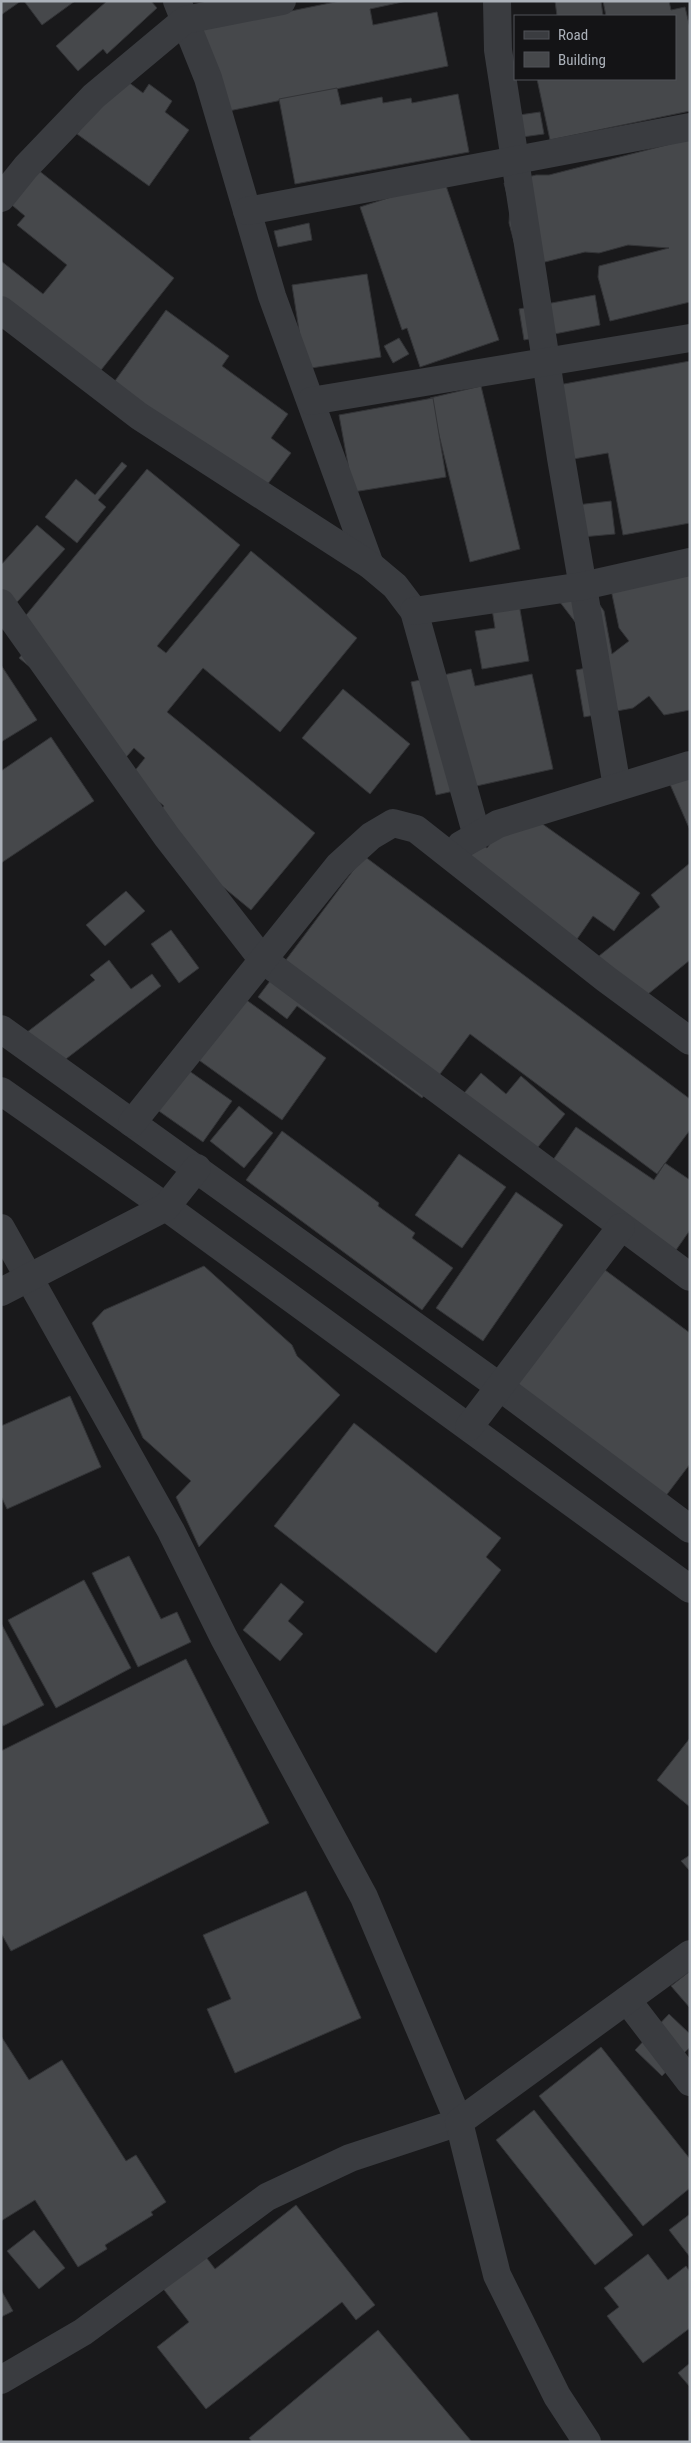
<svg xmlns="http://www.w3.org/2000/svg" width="691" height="2443" viewBox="0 0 691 2443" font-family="'Roboto Condensed',sans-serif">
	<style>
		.building { fill: #46484b; stroke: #333437 }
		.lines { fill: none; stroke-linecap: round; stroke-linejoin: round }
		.minor { stroke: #3a3c40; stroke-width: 28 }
	</style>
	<rect width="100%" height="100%" fill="#19191b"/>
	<g class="building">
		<path d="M1,1h20l-20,14z"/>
		<path d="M24,1h51l-33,24z"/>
		<path d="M107,1h44l6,7 -50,46 -4,-5 -25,22 -22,-25z"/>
		<path d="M340,1h67l-37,8 3,16 64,-13 11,54 -234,48 -17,-84z"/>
		<path d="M555,1h46l2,15h-46z"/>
		<path d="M603,1h66l2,9 14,-3 5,21v83l-140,29 -13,-61h138v-63h-69z"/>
		<path d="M120,76l23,17 6,-9 23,17 -7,11 24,18 -40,56 -72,-52z"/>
		<path d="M337,88l4,17 41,-8 1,6 28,-5 1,5 46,-9 11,58 -174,32 -16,-85z"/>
		<path d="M540,112l4,22 -36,5 -3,-22z"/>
		<path d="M690,139v163l-80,19 -12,-44 1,-11 70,-18 -41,-3 -29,8 -14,-1 -64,16 -12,-45 1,-17 -6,-23 32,-8h13z"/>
		<path d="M28,162l146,116 -84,106 -89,-71v-52l42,33 24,-29 -50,-40 8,-9 -24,-20z"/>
		<path d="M444,180l55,160 -79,27 -13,-39 -5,2 -42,-123z"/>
		<path d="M309,223l3,17 -34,7 -4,-16z"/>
		<path d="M367,274l14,83 -76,12 -13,-84z"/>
		<path d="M595,295l5,30 -76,15 -5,-31z"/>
		<path d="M166,310l63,46 -7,10 66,48 -17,24 20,15 -30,40 -149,-108z"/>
		<path d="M399,338l10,16 -16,9 -9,-17z"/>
		<path d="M690,361v162l-67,12 -15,-82 -52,9 -14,-74z"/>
		<path d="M481,386l39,163 -50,13 -40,-164z"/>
		<path d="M433,398l13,79 -93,15 -14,-77z"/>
		<path d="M122,462l5,4 -29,34 8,7 -29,36 -32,-26 31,-38 19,16z"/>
		<path d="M147,469l93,76 -83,101 9,7 85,-102 106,87 -77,94 -77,-64 -36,44 148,121 -64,77 -103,-85 16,-19 -35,-28 16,-20 -11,-10 -18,21 -10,-39 -87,-72 10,-12 -17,-14z"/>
		<path d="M611,501l4,33 -44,4 -3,-32z"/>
		<path d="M37,525l28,24 -56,62 -8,-7v-39z"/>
		<path d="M690,564v146l-26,5 -15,-19 -16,12 -49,9 -8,-47 20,-4 -4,-22 -36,-47 34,-6 14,20 8,43 17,-13 -10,-13 -10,-48z"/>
		<path d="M519,604l10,57 -47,8 -7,-38 20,-3 -3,-19z"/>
		<path d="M1,665l36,55 -36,22z"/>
		<path d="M471,669l4,17 57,-12 21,95 -117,26 -25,-113z"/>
		<path d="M343,689l67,55 -40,50 -68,-56z"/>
		<path d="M51,737l43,64 -93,62v-92z"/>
		<path d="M690,773v57l-21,-48z"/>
		<path d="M517,806l123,87 -26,38 -21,-15 -27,39 -115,-94 19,-26 17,13z"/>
		<path d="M364,856l326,243v31l-33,44 -187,-140 -48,64 -125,-92 -10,13 -29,-22z"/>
		<path d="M690,863v97l-53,43 -38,-47 61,-49 -9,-12z"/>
		<path d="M126,891l19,20 -40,35 -19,-21z"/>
		<path d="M171,930l28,38 -20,15 -28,-39z"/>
		<path d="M109,960l22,29 21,-15 9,12 -112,86 -27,-36 73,-56 -5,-5z"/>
		<path d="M241,996l85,62 -44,62 -86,-62z"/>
		<path d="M185,1068l47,33 -29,41 -47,-33z"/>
		<path d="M481,1073l25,21 15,-18 44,38 -36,44 -70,-59z"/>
		<path d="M239,1106l34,27 -29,35 -34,-27z"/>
		<path d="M576,1127l78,53 11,-17 25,17v50l-16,23 -126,-86z"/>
		<path d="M282,1131l97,72 -1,3 37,27 -3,5 41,30 -31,42 -176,-130z"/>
		<path d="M459,1154l47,33 -44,61 -47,-33z"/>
		<path d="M516,1192l47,33 -80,116 -47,-33z"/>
		<path d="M597,1264l93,69v131l-25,33 -156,-115z"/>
		<path d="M204,1266l88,79 5,11 43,39 -141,152 -23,-50 15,-16 -48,-43 -51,-115 12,-13z"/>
		<path d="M70,1396l31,71 -94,42 -6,-13v-70z"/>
		<path d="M354,1423l147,115 -15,19 15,13 -65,83 -162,-127z"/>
		<path d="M129,1556l32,63 16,-7 14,30 -53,25 -46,-94z"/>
		<path d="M84,1580l47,88 -75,40 -48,-88z"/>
		<path d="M281,1583l23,19 -16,19 15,13 -23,27 -37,-31z"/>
		<path d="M1,1623l43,82 -41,21 -2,-4z"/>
		<path d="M186,1659l83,164 -258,128 -10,-18v-182z"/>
		<path d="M690,1738v69l-33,-27z"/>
		<path d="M690,1855v16l-9,-10z"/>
		<path d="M306,1891l55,127 -126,55 -28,-64 24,-10 -28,-64z"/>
		<path d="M690,1971v37l-19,-22z"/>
		<path d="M669,2014l21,20v13l-28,29 -27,-26z"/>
		<path d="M1,2036l28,44 33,-20 64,101 10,-6 30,47 -15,10 2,3 -48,30 2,4 -29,18 -43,-67 -34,21z"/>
		<path d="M601,2047l89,112v29l-47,38 -104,-130z"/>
		<path d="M534,2110l99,125 -38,30 -99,-125z"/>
		<path d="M296,2205l79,100 -19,15 -14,-18 -136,107 -49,-62 32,-25 -28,-36 42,-33 12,16z"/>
		<path d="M690,2214v43l-21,-27z"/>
		<path d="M34,2230l31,38 -26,21 -32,-38z"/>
		<path d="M648,2254l20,26 18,-14 4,6v56l-47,35 -36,-47 12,-9 -15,-19z"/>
		<path d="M1,2290l12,21 -12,6z"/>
		<path d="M378,2330l94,112h-220l-3,-4z"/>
		<path d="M690,2363v24l-12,-14z"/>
	</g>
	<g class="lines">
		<g class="minor">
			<path d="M177,1l31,77 64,218 98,269"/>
			<path d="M497,1l1,49 63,408 56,329"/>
			<path d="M1,198l25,-31 68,-71 91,-76 97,-19"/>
			<path d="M247,211l443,-84"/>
			<path d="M1,310l138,106 231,149 25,21 19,25 63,225"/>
			<path d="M311,401l379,-63"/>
			<path d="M1,603l166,234 95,122 428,318"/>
			<path d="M414,611l169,-25 107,-24"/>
			<path d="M461,845l37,-21 192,-59"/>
			<path d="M1,1029l499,358 190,142"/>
			<path d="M1,1091l165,116 524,382"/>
			<path d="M132,1123l207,-258 32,-29 22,-13 23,6 190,150 84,62"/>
			<path d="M1,1228l170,303 53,107 140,259 95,225 -109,36 -83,39 -184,135 -82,48"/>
			<path d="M1,1292l165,-85 31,-39"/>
			<path d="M469,1427l152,-200"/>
			<path d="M627,2000l63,82"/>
			<path d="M587,2442l-30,-46 -60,-121 -38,-153 231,-168"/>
		</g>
	</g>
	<rect width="691" height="2443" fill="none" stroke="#acb2ba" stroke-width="5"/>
	<rect x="514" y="15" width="162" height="65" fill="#141416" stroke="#515358"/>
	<rect x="524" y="31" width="25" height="8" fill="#3a3c40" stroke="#515358"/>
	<text x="558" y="40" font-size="15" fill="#acb2ba">Road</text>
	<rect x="524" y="52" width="25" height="15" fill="#46484b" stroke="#515358"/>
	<text x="558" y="65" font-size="15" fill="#acb2ba">Building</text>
</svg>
